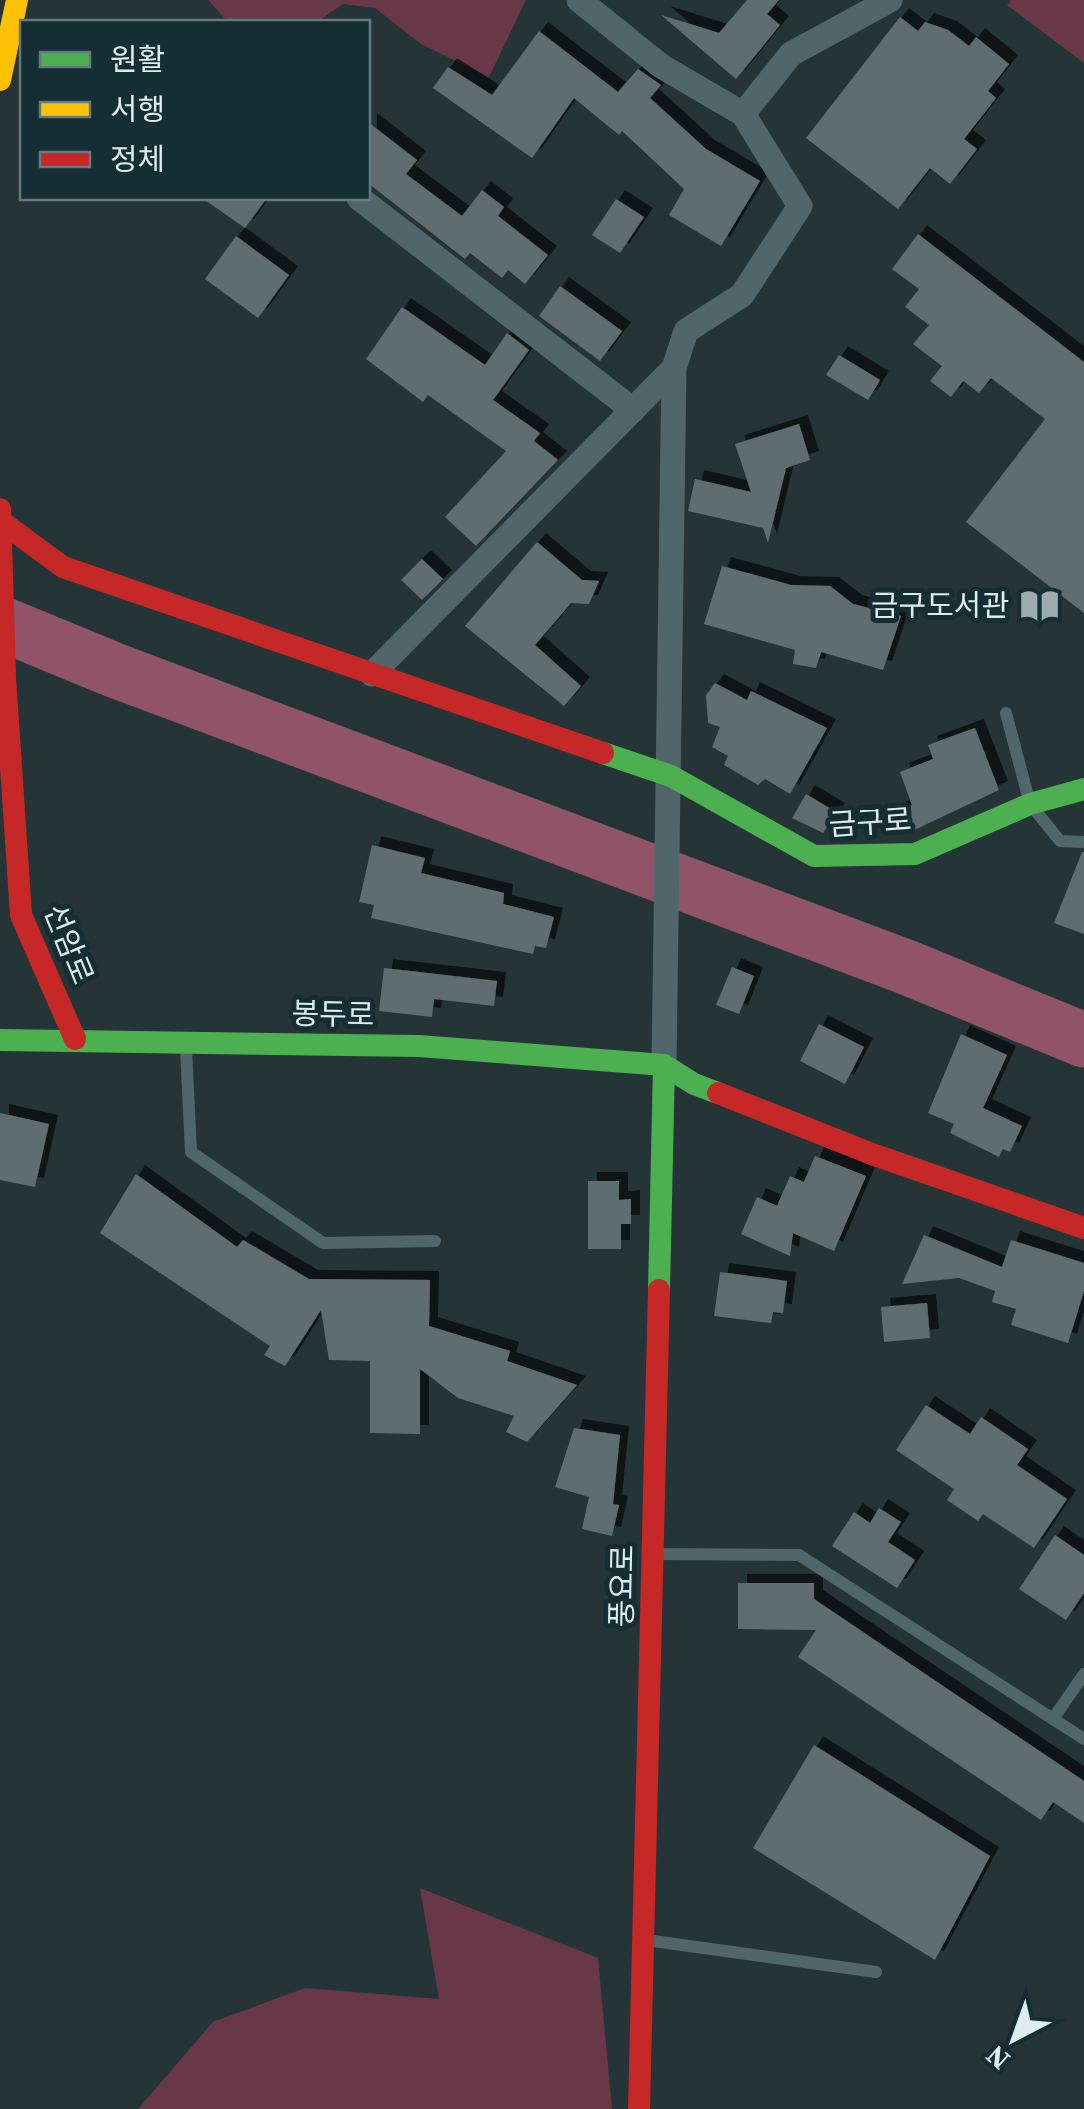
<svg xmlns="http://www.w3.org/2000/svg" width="1084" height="2109" viewBox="0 0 1084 2109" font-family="'Source Serif 4','Noto Sans KR',serif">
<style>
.green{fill:#683849}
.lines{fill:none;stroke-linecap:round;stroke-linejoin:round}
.river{stroke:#905367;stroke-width:55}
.building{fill:#616d6f;filter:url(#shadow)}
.lane{stroke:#51666a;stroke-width:12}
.street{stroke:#51666a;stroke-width:25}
.fast{stroke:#4caf50;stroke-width:22}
.slow{stroke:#ffc107;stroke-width:22}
.jam{stroke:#c62828;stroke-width:22}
.labels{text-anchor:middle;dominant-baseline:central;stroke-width:10;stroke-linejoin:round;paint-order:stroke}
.poi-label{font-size:30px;fill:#ddecef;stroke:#142e33;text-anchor:end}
.street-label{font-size:30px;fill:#ddecef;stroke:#142e33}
</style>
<defs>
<filter id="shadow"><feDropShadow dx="9" dy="-9" stdDeviation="0" flood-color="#0009"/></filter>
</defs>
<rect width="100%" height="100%" fill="#253436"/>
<g class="green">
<polygon points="208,0 526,0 489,77 421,44 375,8 343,4 317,22 228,22"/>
<polygon points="1011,0 1084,0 1084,63 1007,5"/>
<polygon points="420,1888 598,1958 612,2109 138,2109 213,2022 305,1988 439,1999"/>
</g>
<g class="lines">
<polyline class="river" points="0,623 114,670 906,967 1084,1040"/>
</g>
<g class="building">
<polygon points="747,0 779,0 767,14 780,25 736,79 661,15 719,33"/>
<polygon points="900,17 918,31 925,22 948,30 969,46 976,37 1009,64 988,91 996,98 964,139 977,149 950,184 930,168 898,209 806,138"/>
<polygon points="539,31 618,92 638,69 661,85 650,98 706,149 760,181 721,246 669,215 684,189 622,131 619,135 574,98 532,158 433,88 448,67 492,95"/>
<polygon points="368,122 417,160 406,174 462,216 482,190 504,207 498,216 548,255 525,284 508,270 502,278 470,253 465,259 368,183"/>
<polygon points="202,198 267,198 245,228"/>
<polygon points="616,199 644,217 620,253 592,235"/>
<polygon points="918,234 1084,362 1084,613 966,522 1045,419 991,378 979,393 963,381 951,397 930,381 942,366 913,344 929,325 905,307 919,289 892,269"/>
<polygon points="236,236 289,275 258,318 205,279"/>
<polygon points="560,286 622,331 600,361 539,316"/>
<polygon points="402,307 485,365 507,333 529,350 493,400 540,433 534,441 558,460 476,546 445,517 506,451 428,395 423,402 366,359"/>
<polygon points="839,355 880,380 868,400 826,375"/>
<polygon points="799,424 810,460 786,468 768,543 763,528 688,511 695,479 751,492 735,444"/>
<polygon points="537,542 582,580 599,581 589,604 571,603 535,645 581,686 564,706 465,626"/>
<polygon points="422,559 443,579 422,600 401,580"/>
<polygon points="722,566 791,585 830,586 853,604 901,616 883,670 821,652 816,668 793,664 795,650 704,624"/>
<polygon points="715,683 747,700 751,691 827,728 790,794 765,779 758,785 724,765 728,756 712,747 720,727 708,723 706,695"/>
<polygon points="975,728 999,790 910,832 895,832 888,814 912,805 900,772 933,759 928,745"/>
<polygon points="806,794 836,812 823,833 792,818"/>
<polygon points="372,845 425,858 421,873 504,893 503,904 554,917 546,948 535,946 533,954 371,918 374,905 359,902"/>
<polygon points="1082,852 1084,852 1084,934 1054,923"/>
<polygon points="732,967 754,976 739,1014 716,1005"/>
<polygon points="384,968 497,981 494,1006 434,999 432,1017 379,1011"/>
<polygon points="819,1024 864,1047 845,1084 800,1061"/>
<polygon points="961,1034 1007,1055 983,1108 1022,1126 1010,1152 1003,1149 999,1157 950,1133 954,1124 928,1113"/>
<polygon points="0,1113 49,1124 35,1187 0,1180"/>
<polygon points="815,1156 866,1176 834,1251 793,1233 790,1256 741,1234 757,1197 777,1206 790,1176 804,1182"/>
<polygon points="136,1174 237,1247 243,1240 309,1279 430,1280 429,1326 510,1351 507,1361 577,1385 527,1442 506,1432 514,1416 458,1398 420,1369 420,1434 370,1433 370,1361 329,1360 321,1310 285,1366 264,1355 270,1346 100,1233"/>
<polygon points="588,1181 619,1181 619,1200 631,1199 631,1224 621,1224 621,1249 588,1249"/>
<polygon points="924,1235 1002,1267 1011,1240 1084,1263 1084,1291 1068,1343 1011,1325 1016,1309 992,1302 995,1291 959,1278 902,1284"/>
<polygon points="720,1272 787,1281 783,1313 773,1312 771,1323 714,1316"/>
<polygon points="927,1303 930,1338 884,1342 881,1307"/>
<polygon points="926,1405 970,1434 981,1417 1028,1449 1017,1465 1067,1499 1034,1548 983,1514 978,1521 947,1500 954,1489 896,1450"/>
<polygon points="574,1428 620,1435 613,1504 619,1505 612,1536 582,1529 589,1497 555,1487"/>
<polygon points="879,1508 901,1522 888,1542 915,1560 897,1588 832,1546 854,1512 870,1523"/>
<polygon points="1055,1535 1084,1555 1084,1593 1066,1620 1019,1589"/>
<polygon points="738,1583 814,1583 814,1599 1084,1781 1084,1823 1053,1802 1041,1820 798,1657 816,1630 738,1629"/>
<polygon points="814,1745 990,1856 935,1960 753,1848"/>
</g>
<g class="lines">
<g class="lane">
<polyline points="1006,713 1030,804 1060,841 1084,842"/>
<polyline points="186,1049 191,1152 323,1243 435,1241"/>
<polyline points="655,1554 799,1555 1084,1739"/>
<polyline points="1053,1719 1084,1674"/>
<polyline points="646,1940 876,1972"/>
</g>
<g class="street">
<polyline points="579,0 661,66 743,114"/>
<polyline points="359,198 633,410"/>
<polyline points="372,674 674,368 686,331 742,295 800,206 743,114 791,54 890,0"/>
<polyline points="664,1065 674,368"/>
</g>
<g class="fast">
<polyline points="603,753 671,776 814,856 915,854 1030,804 1084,789"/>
<polyline points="0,1040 419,1046 664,1065 694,1084 718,1093"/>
<polyline points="659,1290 664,1065"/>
</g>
<polyline class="slow" points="0,80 17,0"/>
<g class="jam">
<polyline points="0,509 5,677 21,915 75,1039"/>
<polyline points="2,522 63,567 603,753"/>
<polyline points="718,1093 872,1154 1084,1228"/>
<polyline points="639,2109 659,1290"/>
</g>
</g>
<defs>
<symbol id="library-bare" viewBox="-9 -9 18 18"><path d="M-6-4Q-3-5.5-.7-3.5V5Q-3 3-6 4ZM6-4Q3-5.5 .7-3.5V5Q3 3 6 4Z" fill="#9dacae" stroke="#142e33" stroke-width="2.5" paint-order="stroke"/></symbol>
</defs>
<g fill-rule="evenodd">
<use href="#library-bare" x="1012" y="578" width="55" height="55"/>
</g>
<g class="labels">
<g class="poi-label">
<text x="1009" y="605">금구도서관</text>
</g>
<g class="street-label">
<text transform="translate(870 822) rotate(-4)">금구로</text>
<text transform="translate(69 944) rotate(68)">선암로</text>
<text transform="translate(333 1014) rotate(1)">봉두로</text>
<text transform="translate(622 1586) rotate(-89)">풍요로</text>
</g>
</g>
<rect x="20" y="20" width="350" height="180" fill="#142e33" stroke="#647a7e" stroke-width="2.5"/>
<rect x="40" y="52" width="50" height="15" fill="#4caf50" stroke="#647a7e" stroke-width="2.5"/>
<text x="110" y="70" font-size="30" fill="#ddecef">원활</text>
<rect x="40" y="102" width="50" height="15" fill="#ffc107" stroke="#647a7e" stroke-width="2.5"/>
<text x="110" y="120" font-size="30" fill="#ddecef">서행</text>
<rect x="40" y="152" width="50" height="15" fill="#c62828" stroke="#647a7e" stroke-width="2.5"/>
<text x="110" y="170" font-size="30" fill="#ddecef">정체</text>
<g transform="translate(1014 2039) rotate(221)" stroke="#142e33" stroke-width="8" paint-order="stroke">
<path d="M0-8L18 38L0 25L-18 38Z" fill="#ddecef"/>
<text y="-15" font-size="28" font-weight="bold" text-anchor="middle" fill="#ddecef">N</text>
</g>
</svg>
